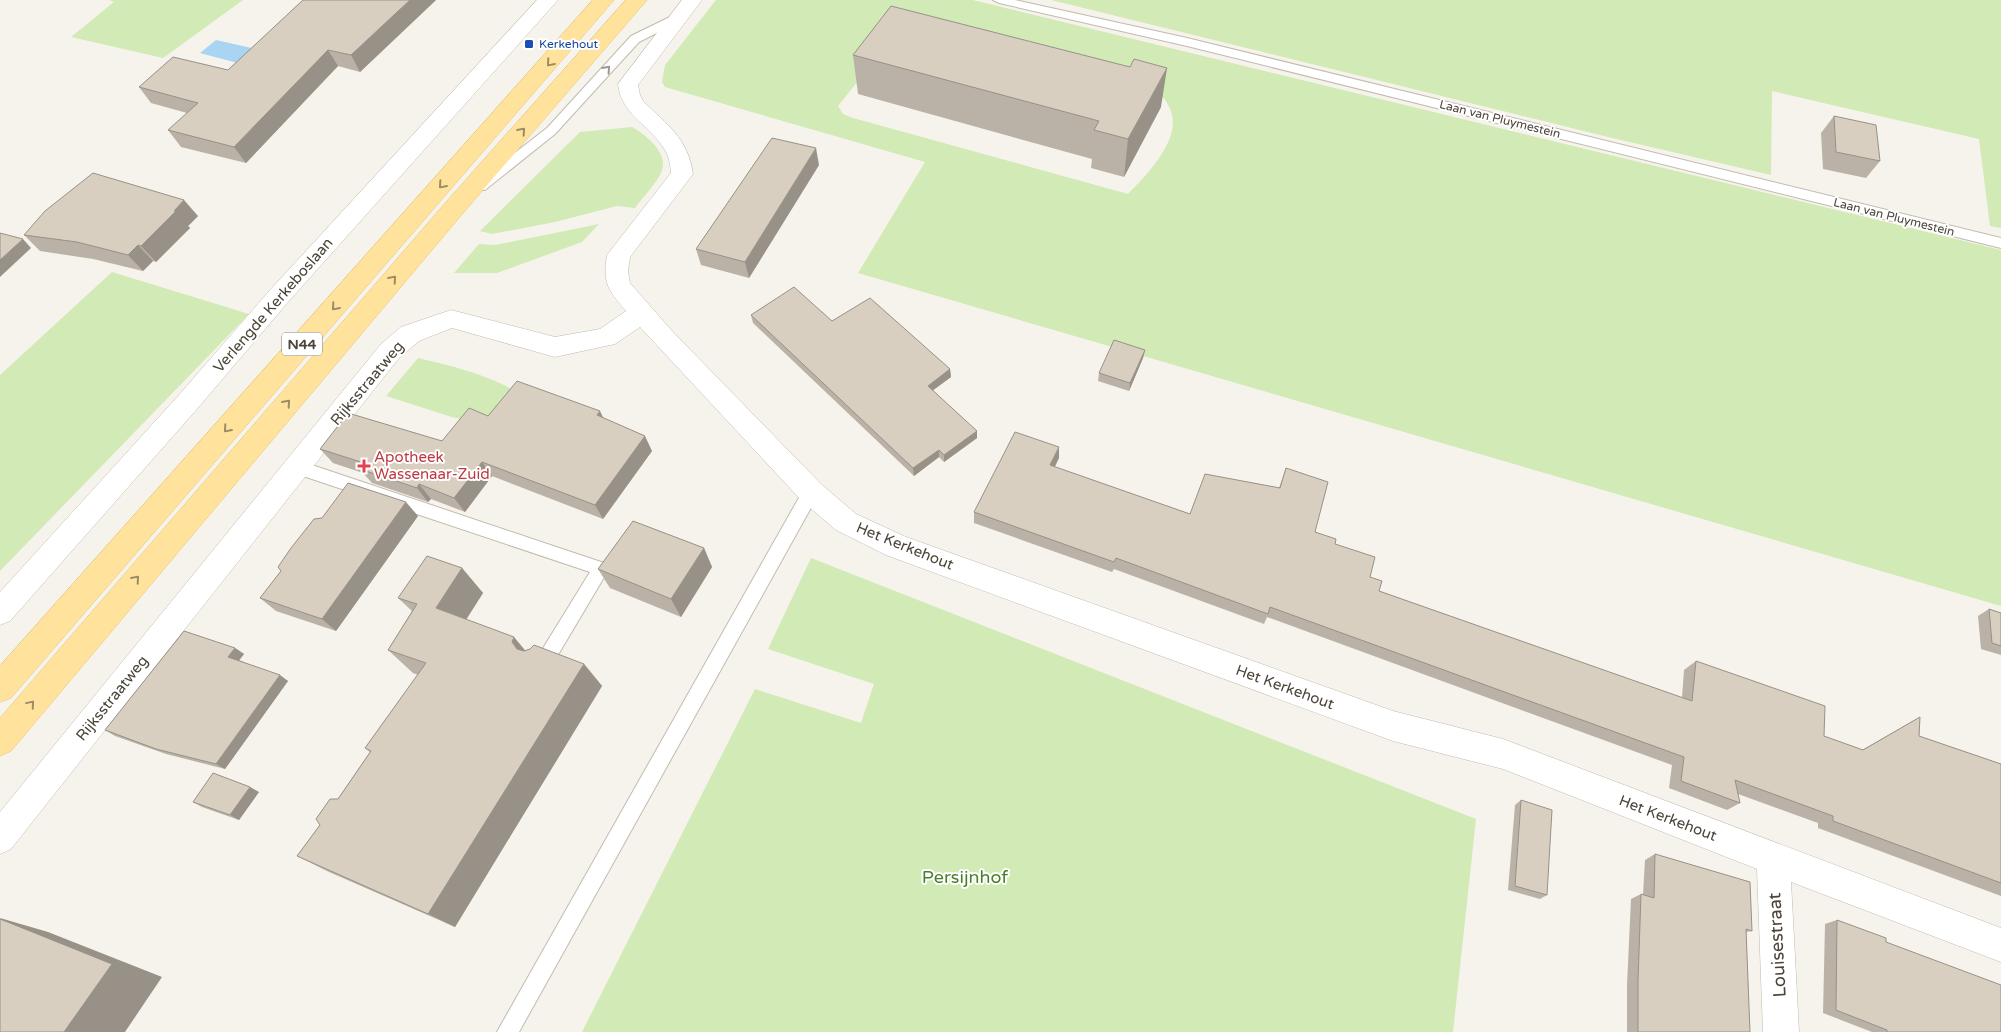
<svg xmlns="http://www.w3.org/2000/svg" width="2001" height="1032" viewBox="0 0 2001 1032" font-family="'Varela Round',sans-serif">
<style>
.green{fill:#d2eab5;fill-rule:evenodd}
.water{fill:#a9d4f2}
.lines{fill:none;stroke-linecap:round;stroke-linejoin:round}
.service-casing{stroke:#c2bbae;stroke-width:2}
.minor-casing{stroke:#c2bbae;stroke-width:1}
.primary-casing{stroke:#e6c16a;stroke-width:1}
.service{fill:#fff;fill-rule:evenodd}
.minor{fill:#fff;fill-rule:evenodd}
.primary{fill:#ffe39c;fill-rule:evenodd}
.wall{fill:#bab2a6}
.shaded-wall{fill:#979187}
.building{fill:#d8cfc1;stroke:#979187}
.oneway{stroke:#9c8c66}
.oneway2{stroke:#9c9892}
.transit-dot{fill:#1a4fb4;stroke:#fff;stroke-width:2}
.health-dot{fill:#e0444e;stroke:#fff;stroke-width:2}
.labels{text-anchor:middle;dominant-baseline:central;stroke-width:4;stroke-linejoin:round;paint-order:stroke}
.far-transit-label{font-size:12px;fill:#164399;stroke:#fff;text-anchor:start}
.far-street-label{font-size:12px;fill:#4b4439;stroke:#fff}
.shield{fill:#fff;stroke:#817c74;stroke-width:1}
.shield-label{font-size:14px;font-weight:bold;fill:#4b4439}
.street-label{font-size:15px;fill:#4b4439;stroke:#fff}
.health-label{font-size:15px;fill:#be3a42;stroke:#fff;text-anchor:start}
.near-park-label{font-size:18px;fill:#4a7f2a;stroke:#fff}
.near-street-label{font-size:18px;fill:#4b4439;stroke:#fff}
</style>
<rect width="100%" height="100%" fill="#f6f3ec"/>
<g class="green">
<polygon points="109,0 243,0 163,58 71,37 114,2"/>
<path d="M716,0h257l1028,250v356l-1143,-333 67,-111 -260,-75 -3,-5 3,-17zM899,30l265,68c3,5 7,11 8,17 7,27 -27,62 -44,79l-275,-76 -10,-4 -5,-8z"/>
<polygon points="1051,0 2001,0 2001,228 1990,226 1979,139 1772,91 1771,175 1608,137"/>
<path d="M632,127c14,8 38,26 29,46 -6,12 -18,24 -26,35l-18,-2 -62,16 -63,12 -12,-3 100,-99z"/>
<polygon points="599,224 582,242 497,273 454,273 479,244 495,245"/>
<polygon points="112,272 249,314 0,571 0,375"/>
<path d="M418,358c31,7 79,19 104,38l-24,31 -46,-10 -66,-21z"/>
<polygon points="811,558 1476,819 1453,1032 582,1032 755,689 861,723 874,684 768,649"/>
</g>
<polygon class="water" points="216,40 261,50 245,65 200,53"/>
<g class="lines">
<defs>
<g id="service">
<polygon points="993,0 1015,0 1187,38 2001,238 2001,248 1187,46 999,3"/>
<polygon points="678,13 684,17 682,20 639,42 555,134 485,190 475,190 473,187 475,184 547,128 631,36"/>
<polygon points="297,460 601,562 607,564 609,569 549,670 543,672 537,670 534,664 537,658 590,572 291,472 289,467 291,462"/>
<polygon points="811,485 817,487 819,492 817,497 519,1032 497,1032 805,487"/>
</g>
<g id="minor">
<polygon points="537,0 558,0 289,301 197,409 10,621 0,625 0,592 179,395 271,289"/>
<path d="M682,0h20l-64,85 2,10 3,6c24,24 45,37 50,73l-63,83 -2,14 2,12 42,48 149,153 35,30 50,23 487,174 110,28 498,189v34l-210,-80 8,150h-36l-6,-163 -254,-100 -110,-28 -507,-186 -50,-25 -35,-30 -161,-173 -25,17 -60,13 -103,-29 -33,13 -20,17 -388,491 -11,5v-42l381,-468 20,-17 50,-17 104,27 45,-8 26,-18c-17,-20 -24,-28 -19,-56l64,-82c-1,-10 -2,-18 -8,-26 -15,-23 -42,-33 -45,-63z"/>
</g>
<g id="primary">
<polygon points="593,0 614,0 11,698 0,702 0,666"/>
<polygon points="626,0 647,0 463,213 11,751 0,756 0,718 447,201"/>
</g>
</defs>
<use href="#service" class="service-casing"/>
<use href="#minor" class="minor-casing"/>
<use href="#primary" class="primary-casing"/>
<use href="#service" class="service"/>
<use href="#minor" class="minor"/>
<use href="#primary" class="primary"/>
</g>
<g class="wall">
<polygon points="303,0 436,0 360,72 338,66 246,163 181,147 168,130 187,113 151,103 139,87 228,70"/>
<polygon points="853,55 1161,107 1124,177 1091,168 1092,159 858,94"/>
<polygon points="1834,116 1880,161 1866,178 1823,169 1821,133"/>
<polygon points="819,165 749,278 701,265 696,249"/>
<polygon points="198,216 188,226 190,228 156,262 153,261 143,271 93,259 40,251 24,235"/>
<polygon points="751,315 832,321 950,369 951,377 933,390 977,438 944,462 939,457 914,476 753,323"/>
<polygon points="1145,350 1143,358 1129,391 1098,381 1099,373"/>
<polygon points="488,416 603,417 652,451 603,519 492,476 465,512 431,499 428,502 372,483 363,473 333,463 320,449 442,441"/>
<polygon points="1059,458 1054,467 1190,514 1279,488 1286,468 1315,532 1335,544 1370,577 1379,591 1682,698 1684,670 1696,661 1824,736 1862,750 1920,717 1919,736 2001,764 2001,896 1818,828 1818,823 1738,794 1740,803 1727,810 1669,788 1672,765 1267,617 1264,624 1114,569 1112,572 974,523 974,512"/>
<polygon points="418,516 336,631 276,611 260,598 281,571"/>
<polygon points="704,548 712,567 681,617 610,588 598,569"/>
<polygon points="462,568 483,593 466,620 525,651 584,664 602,686 455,927 329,872 297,856 320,825 370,752 365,748 418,675 413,673 388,650 412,611 398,598"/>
<polygon points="1989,609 2001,613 2001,655 1981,649 1978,616"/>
<polygon points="235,648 244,654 239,660 288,681 225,769 166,754 115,736 105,730"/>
<polygon points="259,792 239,820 202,807 193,802"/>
<polygon points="1521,800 1547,895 1540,899 1508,890 1515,805"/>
<polygon points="1655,854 1752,931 1746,932 1750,1032 1627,1032 1627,985 1631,899 1641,894 1643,894 1645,860"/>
<polygon points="1837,920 1886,942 2001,1032 1872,1032 1823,1013 1825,924"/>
</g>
<g class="shaded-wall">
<polygon points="410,0 436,0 360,72 351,55"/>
<polygon points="328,50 338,66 246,163 234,147"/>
<polygon points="1167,68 1161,107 1124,177 1128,139"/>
<polygon points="816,148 819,165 749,278 745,262"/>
<polygon points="184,200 198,216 188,226 190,228 156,262 141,246"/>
<polygon points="23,239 31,248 0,277 0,260"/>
<polygon points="138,245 153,261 143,271 128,255"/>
<polygon points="1145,350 1143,358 1129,391 1130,383"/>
<polygon points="950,369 951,377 928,394 928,386"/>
<polygon points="600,411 607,426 597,415"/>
<polygon points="977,431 977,438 944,462 944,455"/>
<polygon points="645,436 652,451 603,519 595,505"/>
<polygon points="1059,447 1059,458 1050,477 1050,465"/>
<polygon points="939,450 939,457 914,476 913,468"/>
<polygon points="482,462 492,476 465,512 454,498"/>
<polygon points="419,484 431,499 428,502 417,488"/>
<polygon points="406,502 418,516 336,631 322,619"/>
<polygon points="704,548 712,567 681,617 671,599"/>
<polygon points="462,568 483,593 458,632 436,608"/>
<polygon points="514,637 534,661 517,649 512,642"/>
<polygon points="235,648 244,654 237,663 228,657"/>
<polygon points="584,664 602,686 455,927 428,914"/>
<polygon points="280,675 288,681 225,769 216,764"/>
<polygon points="250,787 259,792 239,820 230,815"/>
<polygon points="0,918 48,932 162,977 125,1032 64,1032"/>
</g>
<g class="building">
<polygon points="303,0 410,0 351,55 328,50 234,147 168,130 198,103 139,87 173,57 228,70"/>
<polygon points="891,6 1130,67 1134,59 1167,68 1128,139 1094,130 1099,121 853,55"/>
<polygon points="1834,116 1876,125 1880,161 1836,152"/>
<polygon points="772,138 816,148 745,262 696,249"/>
<polygon points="93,173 184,200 174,211 176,211 141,246 138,245 128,255 77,242 24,235 45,211"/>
<polygon points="0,233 23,239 0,260"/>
<polygon points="794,287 832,321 870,298 950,369 928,386 977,431 944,455 939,450 913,468 751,315"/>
<polygon points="1114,340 1145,350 1130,383 1099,373"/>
<polygon points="517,381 600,411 597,415 645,436 595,505 482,462 454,498 419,484 417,488 360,469 364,463 320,449 348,413 442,441 469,408 488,416"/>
<polygon points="1015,432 1059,447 1050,465 1190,514 1205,474 1280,488 1286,468 1328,482 1315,532 1336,539 1335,544 1375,557 1370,577 1382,581 1379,591 1692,701 1696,661 1825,706 1824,736 1863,750 1920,717 1919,736 2001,764 2001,883 1833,821 1833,816 1735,780 1740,803 1681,781 1684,757 1270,607 1268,614 1116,558 1114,562 974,512"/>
<polygon points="348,483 406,502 322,619 260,598 281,571 278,567 291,548 314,519 322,518"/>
<polygon points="633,521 704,548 671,599 598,569"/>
<polygon points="427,556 462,568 436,608 514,637 512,642 517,649 524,651 530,649 534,645 584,664 428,914 297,856 320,825 316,819 330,799 338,799 371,751 365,748 426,663 388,650 417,604 398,598"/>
<polygon points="1989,609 2001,613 2001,646 1992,643"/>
<polygon points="184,631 235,648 228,657 280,675 216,764 156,749 105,730"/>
<polygon points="213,773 250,787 230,815 193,802"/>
<polygon points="1521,800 1552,810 1547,895 1515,886"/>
<polygon points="1655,854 1750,882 1752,931 1746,929 1750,1032 1638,1032 1638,981 1641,894 1654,898"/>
<polygon points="0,919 112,964 64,1032 0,1032"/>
<polygon points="1837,920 1886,938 1886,942 2001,985 2001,1032 1887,1032 1887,1030 1836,1010"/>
</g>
<defs><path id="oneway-chevron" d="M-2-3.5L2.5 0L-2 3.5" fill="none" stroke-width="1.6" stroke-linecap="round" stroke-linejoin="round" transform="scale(1.25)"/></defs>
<g class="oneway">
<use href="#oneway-chevron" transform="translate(550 63) rotate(131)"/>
<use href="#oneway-chevron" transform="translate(522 131) rotate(-49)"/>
<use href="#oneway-chevron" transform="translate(442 185) rotate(131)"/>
<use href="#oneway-chevron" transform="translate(393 279) rotate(-49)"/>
<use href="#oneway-chevron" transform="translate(335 307) rotate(131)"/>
<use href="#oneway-chevron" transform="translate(287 403) rotate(-49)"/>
<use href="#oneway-chevron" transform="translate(227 429) rotate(131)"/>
<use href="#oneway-chevron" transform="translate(136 579) rotate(-49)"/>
<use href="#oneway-chevron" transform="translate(31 704) rotate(-50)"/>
</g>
<use class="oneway2" href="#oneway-chevron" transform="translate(607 69) rotate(-48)"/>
<rect class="transit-dot" x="524" y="39" width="10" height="10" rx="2.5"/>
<path class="health-dot" d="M361.5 458.5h5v5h5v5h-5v5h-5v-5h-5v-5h5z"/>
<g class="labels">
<g class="far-transit-label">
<text x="539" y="44">Kerkehout</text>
</g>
<g class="far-street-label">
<text transform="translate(1500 119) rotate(14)">Laan van Pluymestein</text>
<text transform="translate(1894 217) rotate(14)">Laan van Pluymestein</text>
</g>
<rect class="shield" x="282" y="332.5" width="40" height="23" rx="4"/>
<g class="shield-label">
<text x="302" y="344">N44</text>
</g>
<g class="street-label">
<text transform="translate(273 305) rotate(-49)">Verlengde Kerkeboslaan</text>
<text transform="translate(367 383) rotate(-50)">Rijksstraatweg</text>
<text transform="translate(905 546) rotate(22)">Het Kerkehout</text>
<text transform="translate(1285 687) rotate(20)">Het Kerkehout</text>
<text transform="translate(112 698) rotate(-51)">Rijksstraatweg</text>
<text transform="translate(1668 818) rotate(21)">Het Kerkehout</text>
</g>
<g class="health-label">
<text x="374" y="457">Apotheek<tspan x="374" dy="17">Wassenaar-Zuid</tspan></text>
</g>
<g class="near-park-label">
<text x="965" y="877">Persijnhof</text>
</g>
<g class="near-street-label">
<text transform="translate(1777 945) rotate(-93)">Louisestraat</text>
</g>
</g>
</svg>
